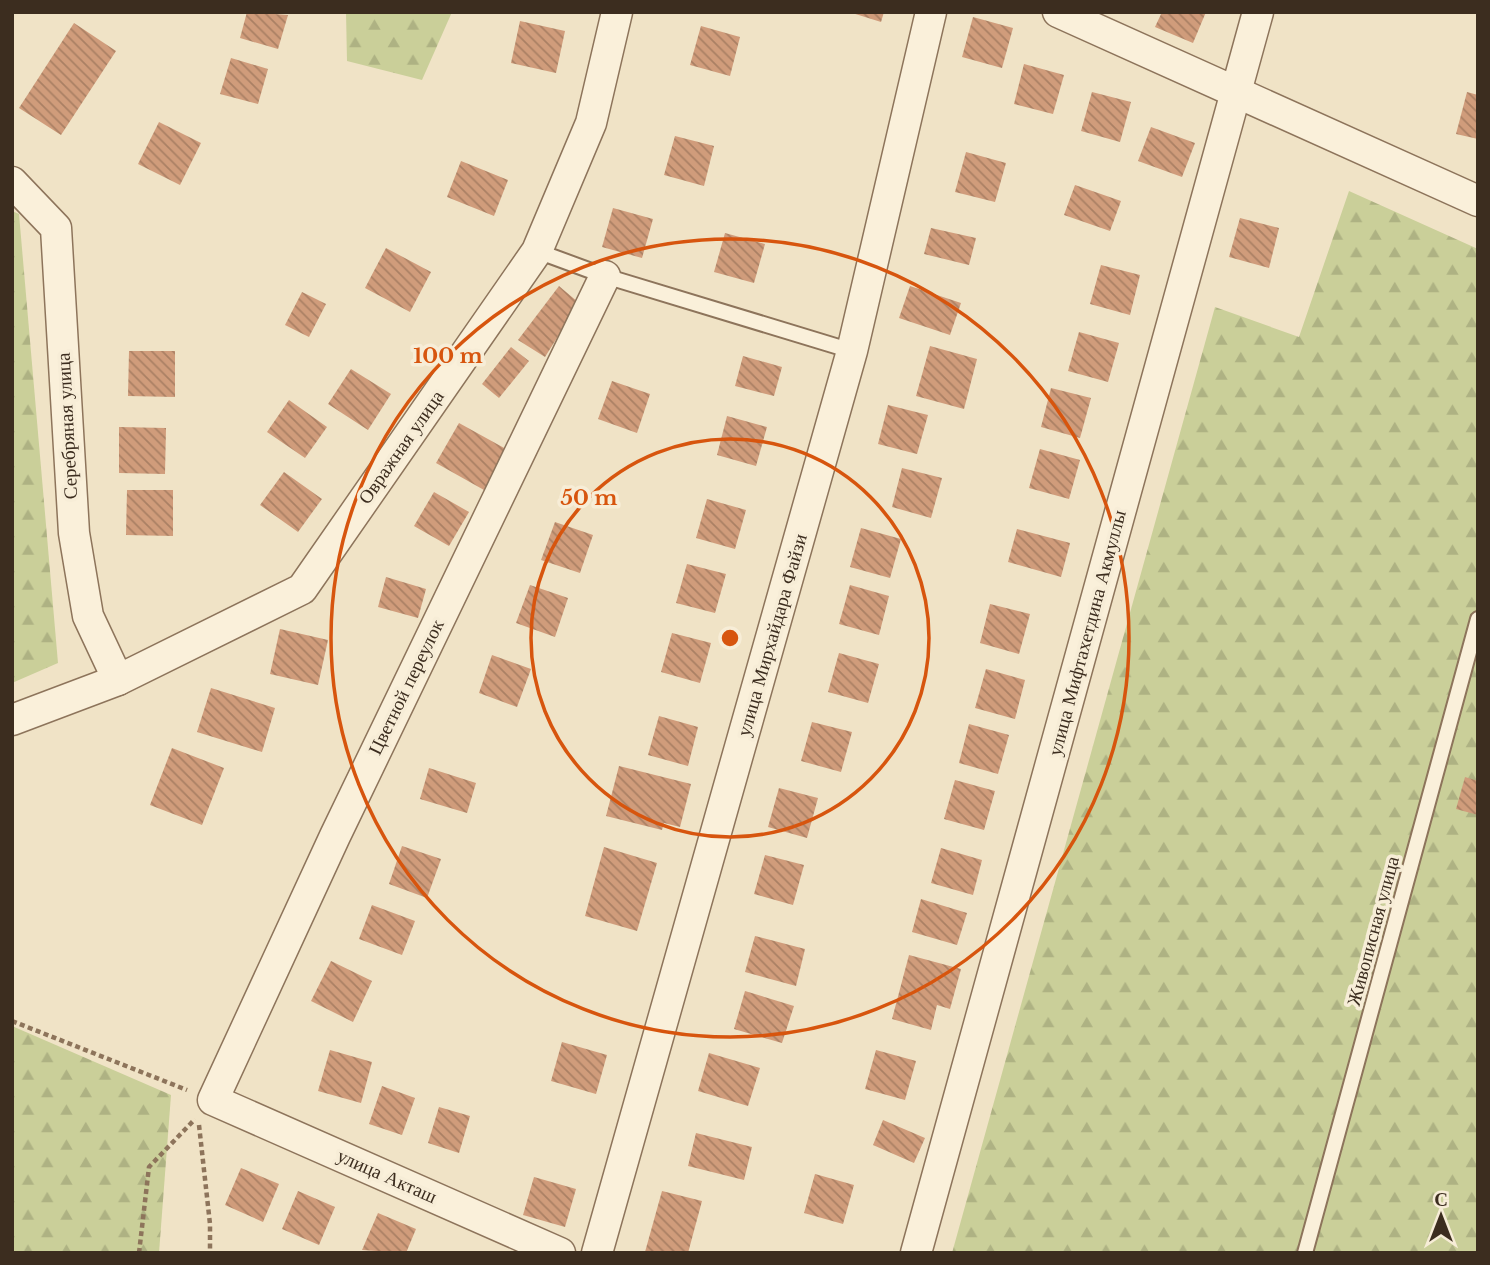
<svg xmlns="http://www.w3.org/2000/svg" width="1490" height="1265" viewBox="0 0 1490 1265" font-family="'Libre Baskerville',serif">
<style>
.forest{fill:url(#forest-firs)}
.building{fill:url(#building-back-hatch)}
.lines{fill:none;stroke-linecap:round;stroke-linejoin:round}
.lane-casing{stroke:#8d745b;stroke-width:18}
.street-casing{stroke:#8d745b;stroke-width:33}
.path{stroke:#8d745b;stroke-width:4.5;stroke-dasharray:5 3.5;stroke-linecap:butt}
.lane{stroke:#faf0da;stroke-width:14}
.street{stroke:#faf0da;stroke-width:30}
.ring{fill:none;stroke:#d7550e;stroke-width:3.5}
.labels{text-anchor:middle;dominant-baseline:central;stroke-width:7;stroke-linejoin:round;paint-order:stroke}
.street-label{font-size:19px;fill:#3c2d1f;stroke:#f7edd7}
.centre{fill:#d7550e;stroke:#f7edd7;stroke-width:3.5}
.ring-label{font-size:21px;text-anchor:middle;font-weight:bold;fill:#d7550e;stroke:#f7edd7;stroke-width:7;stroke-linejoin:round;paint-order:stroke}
</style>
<defs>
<pattern id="forest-firs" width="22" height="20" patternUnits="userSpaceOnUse" patternTransform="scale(1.75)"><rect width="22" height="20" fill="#cacf99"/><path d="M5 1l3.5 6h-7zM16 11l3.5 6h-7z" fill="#aeb283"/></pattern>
<pattern id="building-back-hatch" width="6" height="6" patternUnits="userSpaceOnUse" patternTransform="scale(1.75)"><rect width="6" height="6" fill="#d09c7b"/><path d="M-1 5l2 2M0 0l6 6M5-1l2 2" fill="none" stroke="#aa8064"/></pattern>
</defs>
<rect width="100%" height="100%" fill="#f0e3c6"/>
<g class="forest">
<polygon points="346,12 452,12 422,80 347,61"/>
<polygon points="1349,191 1478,249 1478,1253 952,1253 1215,307 1299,337"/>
<polygon points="12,211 19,214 58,663 12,683"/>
<polygon points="12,1026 171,1095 159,1253 12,1253"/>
</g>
<g class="building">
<polygon points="247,12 288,15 278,49 240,38"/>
<polygon points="849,12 884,12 881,22"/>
<polygon points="1162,12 1206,12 1193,43 1155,27"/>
<polygon points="973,17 1013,28 1002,68 962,57"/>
<polygon points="520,21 565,31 556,73 511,63"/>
<polygon points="74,23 116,51 61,135 19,108"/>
<polygon points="701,26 740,37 730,76 690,65"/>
<polygon points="231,58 268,69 258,104 220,94"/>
<polygon points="1024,64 1064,75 1053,114 1014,104"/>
<polygon points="1092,92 1131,102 1120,142 1081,131"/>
<polygon points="1467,92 1478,95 1478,139 1456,134"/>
<polygon points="159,122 201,143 180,185 138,164"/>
<polygon points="1151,127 1195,143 1182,177 1138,161"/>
<polygon points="675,136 714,146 704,186 664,175"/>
<polygon points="966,152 1006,163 995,202 955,192"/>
<polygon points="461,161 508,180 494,216 447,197"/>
<polygon points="1075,185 1121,201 1110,231 1064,215"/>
<polygon points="613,208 653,219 642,258 602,247"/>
<polygon points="1240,218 1279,228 1269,268 1229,257"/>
<polygon points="931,228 976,238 969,265 924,254"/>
<polygon points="725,233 765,244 754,283 714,272"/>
<polygon points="386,248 431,272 410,312 365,288"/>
<polygon points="1101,265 1140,275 1130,315 1090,304"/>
<polygon points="559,286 579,303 545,357 518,340"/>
<polygon points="910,286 961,303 950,335 899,318"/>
<polygon points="302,292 326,304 309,337 285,325"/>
<polygon points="1079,332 1119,343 1108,382 1068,371"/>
<polygon points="930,346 977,359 964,409 916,396"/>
<polygon points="511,347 529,361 499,398 482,384"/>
<polygon points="129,351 175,351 175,397 128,396"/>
<polygon points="743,356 782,367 774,396 735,386"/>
<polygon points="351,369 391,394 368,430 328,404"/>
<polygon points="612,381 650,394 637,433 598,419"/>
<polygon points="1051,388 1091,398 1080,438 1041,427"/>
<polygon points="289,400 327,427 305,458 267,432"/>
<polygon points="888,405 928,415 917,454 878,444"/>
<polygon points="727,416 767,427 756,466 717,455"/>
<polygon points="459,423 506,449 484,490 436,463"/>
<polygon points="119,427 166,428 165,474 119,473"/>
<polygon points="1040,449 1080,460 1069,499 1029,488"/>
<polygon points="902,468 942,478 931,518 892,507"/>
<polygon points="284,472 322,499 298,532 260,505"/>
<polygon points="127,490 173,490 173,536 126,535"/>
<polygon points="434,492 469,512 449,546 414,526"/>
<polygon points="707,499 746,510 735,549 696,538"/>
<polygon points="555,522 593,535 580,573 541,560"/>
<polygon points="861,528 901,539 890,578 850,567"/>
<polygon points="1017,529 1070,543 1061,577 1008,562"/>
<polygon points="687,564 726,574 715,613 676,603"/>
<polygon points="386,577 426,589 418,618 378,607"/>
<polygon points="530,585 568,598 555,637 516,623"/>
<polygon points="850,585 889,596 879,635 839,624"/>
<polygon points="990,604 1030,614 1019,654 980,643"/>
<polygon points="280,629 328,640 318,685 270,674"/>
<polygon points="672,633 711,643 700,683 661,672"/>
<polygon points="839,653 879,664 868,703 828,692"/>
<polygon points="492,655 531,669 517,707 479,693"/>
<polygon points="986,669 1025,680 1015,719 975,708"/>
<polygon points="211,688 275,708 262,752 197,732"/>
<polygon points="659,716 698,727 688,766 648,755"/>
<polygon points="812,722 852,732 841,772 801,761"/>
<polygon points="969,724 1009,735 998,774 959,763"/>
<polygon points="172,748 224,768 202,825 150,805"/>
<polygon points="619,766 691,784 680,827 664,823 662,830 606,816"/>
<polygon points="429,768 476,783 467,813 420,799"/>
<polygon points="1465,777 1478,781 1478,815 1456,809"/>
<polygon points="955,780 995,791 984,830 944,819"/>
<polygon points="779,788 818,798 807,838 768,827"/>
<polygon points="402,846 441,859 427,898 389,884"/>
<polygon points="604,847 657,863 637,931 585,916"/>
<polygon points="941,848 982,860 973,895 931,883"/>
<polygon points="765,855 804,865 793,905 754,894"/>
<polygon points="921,899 967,913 957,945 912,932"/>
<polygon points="372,905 415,921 402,955 359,939"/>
<polygon points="755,936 805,949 796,986 745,972"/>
<polygon points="909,955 961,969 950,1009 937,1005 931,1030 892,1019"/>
<polygon points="331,961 372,981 353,1022 311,1001"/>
<polygon points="745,991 794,1006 782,1043 734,1029"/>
<polygon points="562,1042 607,1055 596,1094 551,1081"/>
<polygon points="330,1050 372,1062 361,1103 318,1091"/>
<polygon points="876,1050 916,1061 905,1100 865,1089"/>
<polygon points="709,1053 760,1068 748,1106 698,1091"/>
<polygon points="382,1086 415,1098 402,1135 369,1124"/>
<polygon points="439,1107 470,1116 459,1153 428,1143"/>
<polygon points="883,1120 925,1138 914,1163 873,1145"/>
<polygon points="696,1133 752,1147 744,1180 688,1166"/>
<polygon points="241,1168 279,1184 263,1222 225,1205"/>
<polygon points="815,1174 854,1185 843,1224 804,1213"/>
<polygon points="534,1177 576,1189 565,1227 523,1215"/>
<polygon points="298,1191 335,1207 319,1245 282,1229"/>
<polygon points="662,1191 702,1201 688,1253 645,1252"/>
<polygon points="378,1213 416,1229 406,1253 362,1250"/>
</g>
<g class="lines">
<defs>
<g id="lane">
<polyline points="537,251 605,276 852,351"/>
<polyline points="1305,1253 1478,619"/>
</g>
<g id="street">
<polyline points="1058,12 1478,201"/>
<polyline points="12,182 56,228 74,533 88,616 118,680"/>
<polyline points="12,720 118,680 302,589 537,251 591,123 617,12"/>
<polyline points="560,1253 213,1100 335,836 605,276"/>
<polyline points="597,1253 852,351 931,12"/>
<polyline points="916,1253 1258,12"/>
</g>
</defs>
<use href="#lane" class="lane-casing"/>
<use href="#street" class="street-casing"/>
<g class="path">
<polyline points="12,1021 187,1090"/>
<polyline points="199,1125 210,1224 210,1253"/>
<polyline points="139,1253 149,1167 195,1119"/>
</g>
<use href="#lane" class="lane"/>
<use href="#street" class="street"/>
</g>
<g class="ring">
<circle cx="730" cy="638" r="199"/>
<circle cx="730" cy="638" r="399"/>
</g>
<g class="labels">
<g class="street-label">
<text transform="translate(67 426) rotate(-93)">Серебряная улица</text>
<text transform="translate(401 447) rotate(-55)">Овражная улица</text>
<text transform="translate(1087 633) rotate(-75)">улица Мифтахетдина Акмуллы</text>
<text transform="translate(772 635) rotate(-74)">улица Мирхайдара Файзи</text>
<text transform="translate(406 687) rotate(-64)">Цветной переулок</text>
<text transform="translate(1373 931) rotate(-75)">Живописная улица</text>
<text transform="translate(387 1176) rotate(24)">улица Акташ</text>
</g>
</g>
<circle cx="730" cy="638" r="10" class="centre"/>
<g class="ring-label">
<text x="448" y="363">100 m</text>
<text x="589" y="505">50 m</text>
</g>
<rect width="1490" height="1265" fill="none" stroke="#3c2d1f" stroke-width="28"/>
<g transform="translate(1441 1216)" stroke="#f7edd7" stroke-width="5" paint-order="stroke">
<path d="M0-5L12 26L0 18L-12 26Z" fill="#3c2d1f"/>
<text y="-10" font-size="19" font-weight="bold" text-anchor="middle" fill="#3c2d1f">С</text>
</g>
</svg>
